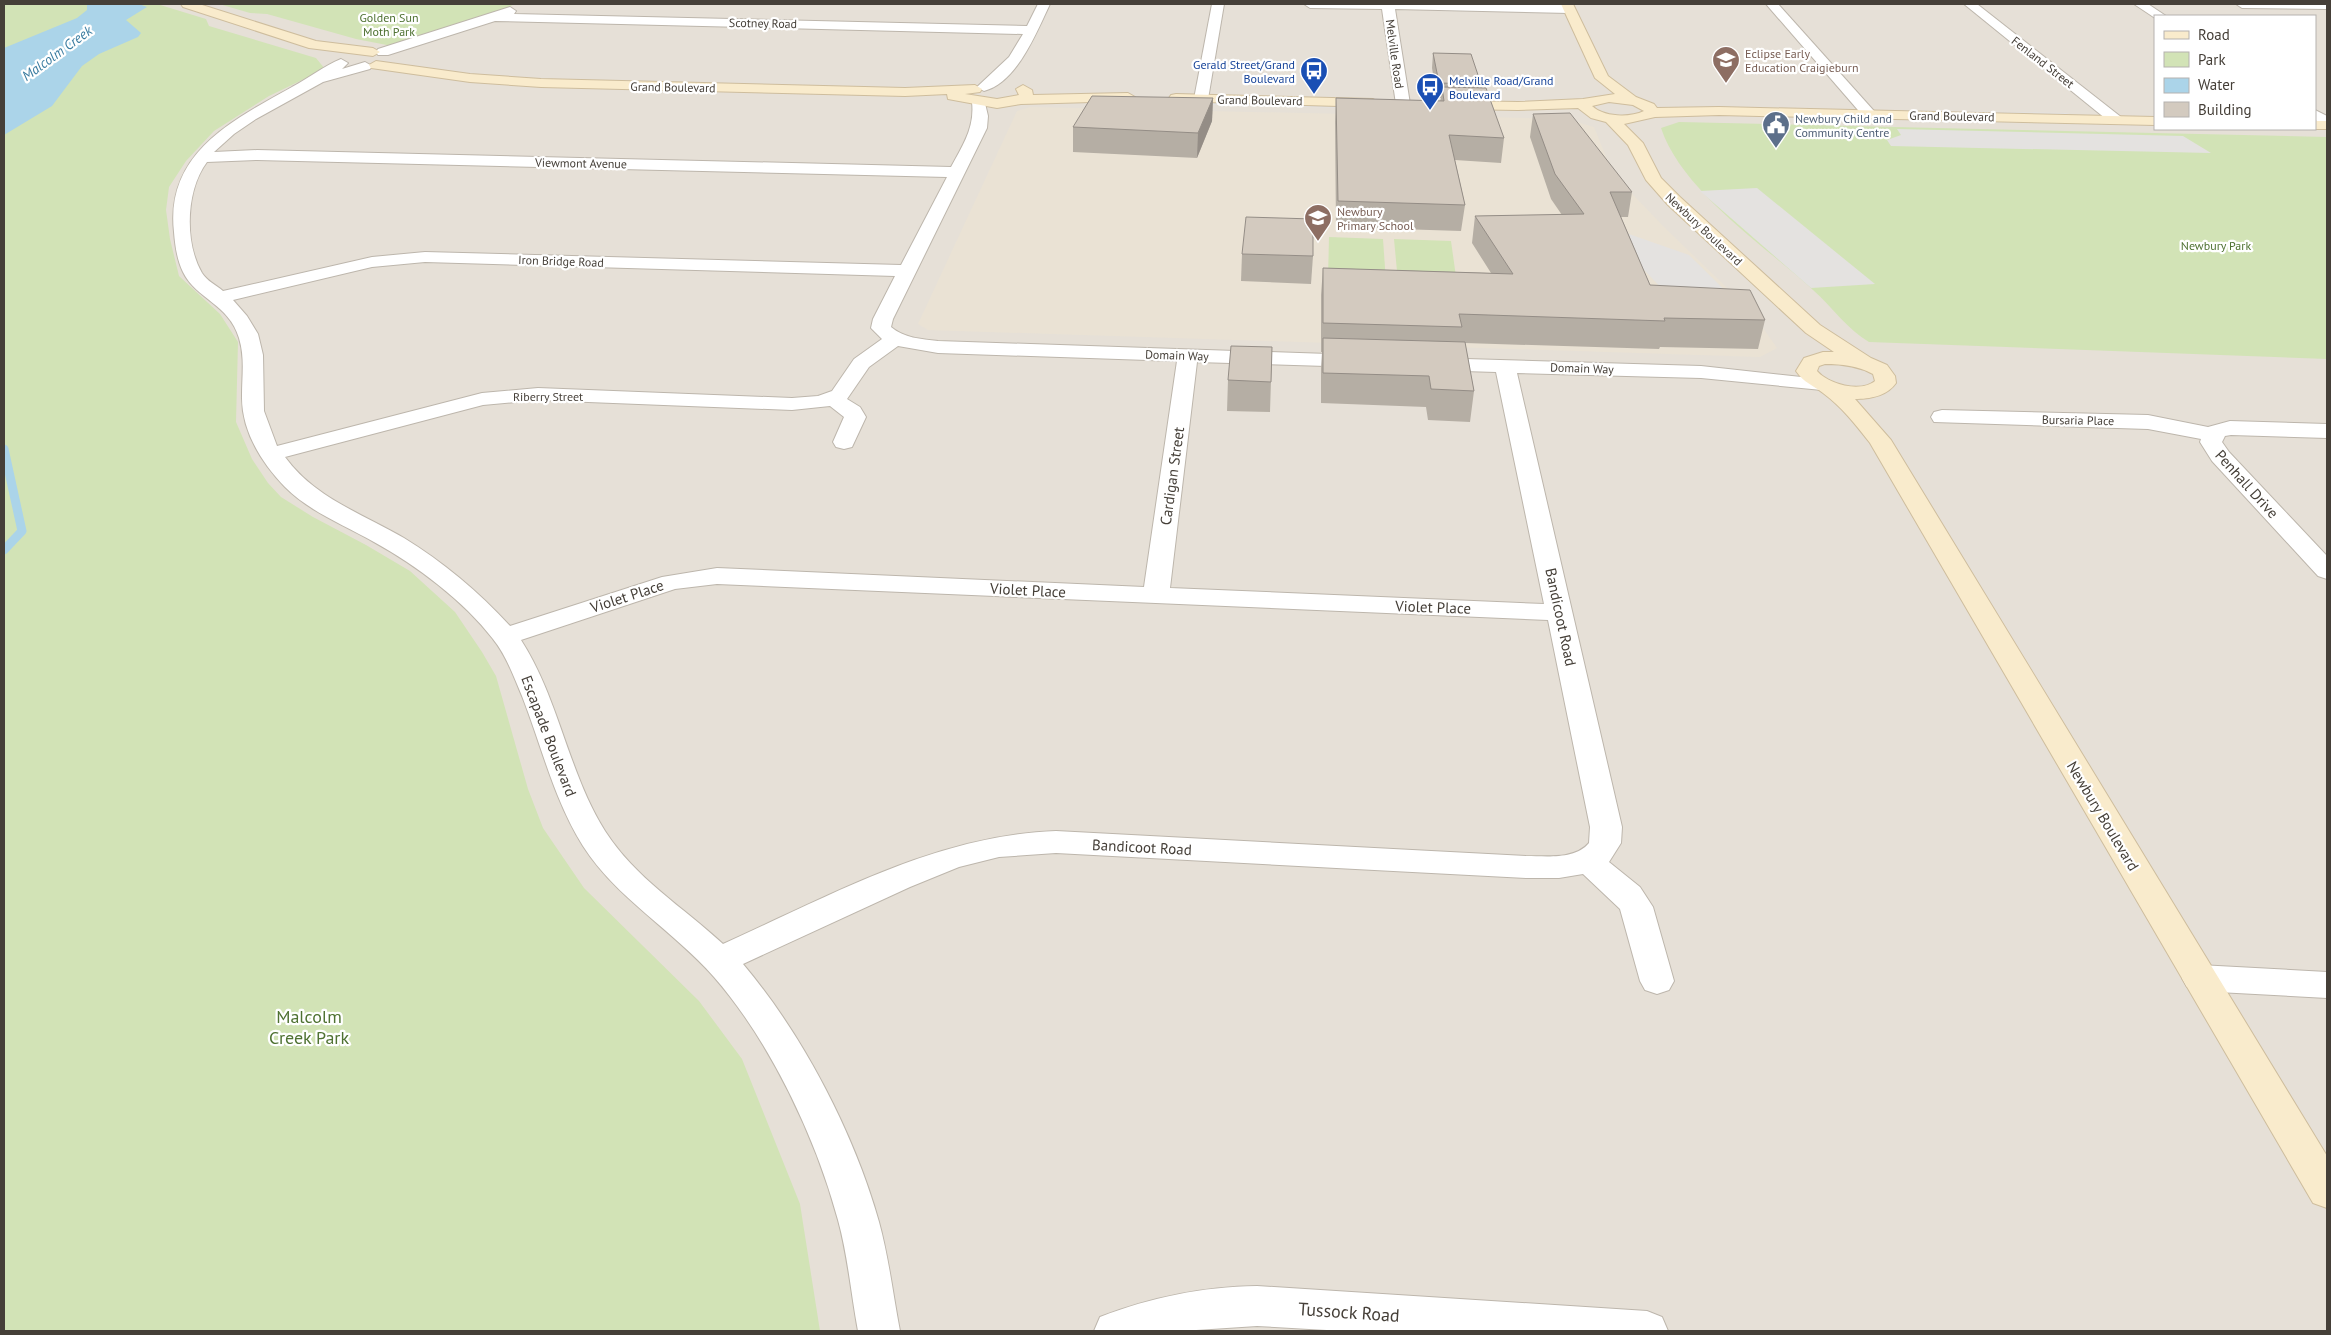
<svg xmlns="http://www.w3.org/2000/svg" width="2331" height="1335" viewBox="0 0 2331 1335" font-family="'PT Sans',sans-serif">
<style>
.residential{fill:#e6e0d7;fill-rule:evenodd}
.education{fill:#eae2d4}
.green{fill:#d2e3b6}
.parking{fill:#e4e2e0}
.water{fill:#abd4e9}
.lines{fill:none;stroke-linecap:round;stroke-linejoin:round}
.stream{stroke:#abd4e9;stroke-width:9}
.street-casing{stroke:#bdb6ac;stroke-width:2}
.secondary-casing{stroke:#cebd9d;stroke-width:2}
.street{fill:#fff;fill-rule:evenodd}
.secondary{fill:#f9ebcc;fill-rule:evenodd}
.wall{fill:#b5aea4}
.shaded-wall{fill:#948d86}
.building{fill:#d3cabf;stroke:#948d86}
.labels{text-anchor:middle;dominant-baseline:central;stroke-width:4.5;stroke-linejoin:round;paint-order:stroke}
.far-park-label{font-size:12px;fill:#4e7131;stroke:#fff}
.far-street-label{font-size:12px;fill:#453f38;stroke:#fff}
.far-education-label{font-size:12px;fill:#785e54;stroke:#fff;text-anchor:start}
.far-transit-label{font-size:12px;fill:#164399;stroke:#fff;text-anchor:end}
.far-service-label{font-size:12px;fill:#4e5e75;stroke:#fff;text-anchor:start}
.far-water-label{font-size:14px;font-style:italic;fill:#3a7ca0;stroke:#fff}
.street-label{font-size:15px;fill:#453f38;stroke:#fff}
.near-park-label{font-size:18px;fill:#4e7131;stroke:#fff}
.near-street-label{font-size:18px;fill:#453f38;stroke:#fff}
</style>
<rect width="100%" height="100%" fill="#f3efe9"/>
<path class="residential" d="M4,4h2323v1327h-2323zM2155,16h160v113h-160z"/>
<polygon class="education" points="1030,107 1566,119 1594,127 1613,174 1664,227 1751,311 1777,348 1760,357 928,330 918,324 1017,111"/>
<g class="green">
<polygon points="4,4 157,4 206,19 209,26 316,58 325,69 269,96 214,131 186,161 169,187 166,210 170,239 179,276 220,314 238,342 236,422 252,459 268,483 281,497 313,517 366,545 410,571 455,612 482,652 496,676 528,789 543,828 584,888 699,1001 742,1059 800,1204 820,1331 4,1331"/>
<polygon points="219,4 515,4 488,16 392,46 356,39 267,14 250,13"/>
<path d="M1679,122l648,15v222l-458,-17c-21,-12 -37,-35 -56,-52 -48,-44 -131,-99 -152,-162z"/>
<polygon points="1329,237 1383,239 1386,282 1328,279"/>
<polygon points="1394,239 1451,241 1457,284 1398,282"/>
</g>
<g class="parking">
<polygon points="1077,99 1355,106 1348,108 1087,102"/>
<polygon points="1909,110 2066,113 2075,116 1901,112"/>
<polygon points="1884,118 2153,124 2148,126 1896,120"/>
<polygon points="1897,129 2183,136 2211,153 1891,146 1887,140 1901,135"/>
<polygon points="1757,188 1875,284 1811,288 1700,191"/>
<polygon points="1626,233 1689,255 1746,311 1686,314 1610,234"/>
</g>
<polygon class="water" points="87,4 139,4 147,7 126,20 141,33 138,37 99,54 82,66 52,106 4,135 4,48 77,18 87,10"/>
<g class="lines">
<polyline class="stream" points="4,449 22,531 4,550"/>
<defs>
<g id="street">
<path d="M1038,4h12c-13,27 -33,79 -66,87l-7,-4 32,-30 14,-23 -528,-13 -107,34h-10l-2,-3 2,-3 132,-42 6,4 -2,3 513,12z"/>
<polygon points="1212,4 1224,4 1208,99 1201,103 1194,99"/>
<polygon points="1304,4 1569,5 1575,9 1569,13 1395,9 1410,104 1403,108 1396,104 1382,9 1310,8"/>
<polygon points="1766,4 1778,4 1874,111 1876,114 1874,117 1864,117"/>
<polygon points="1964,4 1977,4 2121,117 2123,120 2121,123 2111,123"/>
<polygon points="2134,4 2148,4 2166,16 2155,16 2155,18"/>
<polygon points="2236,4 2327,4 2327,9 2242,8"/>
<path d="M341,59l7,4 -6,6 23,-7 7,4 -2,3 -47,13 -67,37 -22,15 -20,18 43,-2 694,17c12,-22 24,-40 21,-65l7,-4 5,1 4,17 -1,12 -94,191 -2,8c13,11 30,12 47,14l420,14 7,2 3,4 -3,4 -7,2 -161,-5 -27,226 374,16 -48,-232 -65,-2 -7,-2 -3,-4 3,-4 7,-2 270,8 128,14 3,4 -3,4 -7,2 -121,-12 -184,-5 105,454 -1,16 -12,19 31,25 13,20 21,74 -5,9 -12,4 -12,-4 -5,-9 -20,-72 -37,-35 -24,4h-33l-470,-25 -57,4 -40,10 -49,20 -167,77c60,71 111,169 136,258 10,36 14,73 21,109h-42c-7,-37 -10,-75 -20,-111 -22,-82 -68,-179 -124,-243 -41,-47 -97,-78 -131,-131 -29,-46 -41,-99 -61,-150 -8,-19 -16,-41 -29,-57 -29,-38 -77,-74 -119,-97 -30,-17 -64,-30 -89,-55 -24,-25 -44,-57 -43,-92 0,-19 3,-38 -3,-57 -10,-34 -43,-39 -56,-66 -6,-12 -8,-27 -9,-40 -9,-79 59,-112 118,-145 17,-9 32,-21 49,-28zM257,160l690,17 -46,88 -476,-13 -53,5 -149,34c-7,-6 -16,-10 -21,-18 -18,-31 -16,-83 5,-111zM425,262l470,14 -22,43 -2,9 11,11 -28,20 -22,32 -14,5 -26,2 -254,-10 -56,5 -205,53 -13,-35 -1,-56 -5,-21 -11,-18 -14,-16 139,-33zM898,346l40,7 239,8 -33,226 -427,-19 -55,9 -152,49c-31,-34 -67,-64 -106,-88 -43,-25 -89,-40 -119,-81l198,-52 55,-5 254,10 38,-4 14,11 -11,25 3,5 8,2 8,-2 14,-30 -6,-10 -13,-8 22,-32zM717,584l831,36 42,207 -1,16c-14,17 -43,13 -63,13l-470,-25c-120,4 -226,65 -333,113 -40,-37 -88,-66 -118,-113 -37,-59 -46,-132 -84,-191l154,-51z"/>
<polygon points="2315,110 2327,116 2327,126 2315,120"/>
<polygon points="1942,410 2148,415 2208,427 2230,421 2327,424 2327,438 2231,435 2225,436 2222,442 2229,452 2327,556 2327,579 2318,576 2212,461 2200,442 2201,439 2148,429 1934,422 1931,417 1934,412"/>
<polygon points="2199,965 2327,972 2327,998 2199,991 2187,987 2182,978 2187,969"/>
<path d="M1257,1286l390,25 15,6 6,14h-324l-87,-5 -76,5h-87l6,-14c52,-20 101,-30 157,-31z"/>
</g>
<g id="secondary">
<polygon points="181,4 199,4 316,41 373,48 380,52 373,56 309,48 183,7"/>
<path d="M1561,4h12l35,72 28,21 18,7 3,4 62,-1 436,10v8l-436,-10 -64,2 -31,7 19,19 18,35 19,19 140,128 51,33 16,7 8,11 1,7c-9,13 -26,16 -41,16l36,41 436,716v52l-14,-5 -443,-760c-14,-18 -28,-36 -47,-50 -10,-8 -19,-10 -27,-22l8,-13 19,-6h11l-28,-19 -138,-128 -22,-25 -18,-35 -22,-23 -15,-4 -13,-10 -60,2 -62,-1 -7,-4 7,-4 62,1 65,-3 32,-5 -20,-16zM1609,102l24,3 11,6c-15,7 -40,6 -52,-5zM1825,364c17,0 33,2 48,10l2,7c-15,12 -47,3 -58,-10l2,-5z"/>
<polygon points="376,61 470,74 541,79 905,88 975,85 982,89 980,92 965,94 997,99 1019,95 1016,89 1023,85 1032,90 1033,95 1128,93 1135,97 1128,101 1021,104 997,108 948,99 947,94 905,96 541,87 470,82 371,68 369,65"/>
<polygon points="1176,94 1373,99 1380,103 1373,107 1171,101 1169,98 1171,95"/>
<polygon points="2315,121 2327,121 2327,129 2312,129 2315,129"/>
</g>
</defs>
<use href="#street" class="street-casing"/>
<use href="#secondary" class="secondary-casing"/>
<use href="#street" class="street"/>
<use href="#secondary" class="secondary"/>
</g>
<g class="wall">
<polygon points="1433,53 1481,84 1481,88 1504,138 1501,163 1455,160 1465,205 1461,231 1336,227 1335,122 1336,98 1440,101 1441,98 1437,98 1432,68"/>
<polygon points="1213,98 1212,121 1197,158 1073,152 1073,127"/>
<polygon points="1533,114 1632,192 1628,217 1621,217 1650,285 1765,320 1758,349 1660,347 1659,349 1465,343 1474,391 1470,422 1428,420 1426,407 1321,403 1321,368 1322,352 1321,352 1321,295 1323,268 1491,273 1472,243 1475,216 1562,215 1551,199 1530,137"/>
<polygon points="1242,254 1313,256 1311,284 1241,281"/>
<polygon points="1272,347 1270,412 1227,411 1228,380"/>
</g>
<polygon class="shaded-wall" points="1213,98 1212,121 1197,158 1198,133"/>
<g class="building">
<polygon points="1433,53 1471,54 1481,84 1439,83"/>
<polygon points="1442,87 1486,88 1504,138 1449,135 1465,205 1338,201 1336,98 1444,101"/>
<polygon points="1092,96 1213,98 1198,133 1073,127"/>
<polygon points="1570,113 1632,192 1610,192 1650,285 1750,290 1765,320 1664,318 1665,321 1459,314 1462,327 1323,323 1323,268 1513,274 1475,216 1584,214 1555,174 1533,114"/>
<polygon points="1246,217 1313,219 1313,256 1242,254"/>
<polygon points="1323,338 1465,342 1474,391 1431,389 1429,376 1323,373"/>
<polygon points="1231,346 1272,347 1271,382 1228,380"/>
</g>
<defs>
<symbol id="school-pin" viewBox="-11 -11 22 30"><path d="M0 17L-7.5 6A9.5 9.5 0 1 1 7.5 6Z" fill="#8d6e63" stroke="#fff"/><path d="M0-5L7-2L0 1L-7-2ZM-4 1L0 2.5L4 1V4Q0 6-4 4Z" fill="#fff"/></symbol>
<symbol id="bus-pin" viewBox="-11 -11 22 30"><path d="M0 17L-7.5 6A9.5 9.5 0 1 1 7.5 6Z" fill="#1a4fb4" stroke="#fff"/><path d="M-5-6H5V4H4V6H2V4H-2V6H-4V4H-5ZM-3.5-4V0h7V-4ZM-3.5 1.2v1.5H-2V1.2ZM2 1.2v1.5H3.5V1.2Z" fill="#fff"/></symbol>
<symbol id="civic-pin" viewBox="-11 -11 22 30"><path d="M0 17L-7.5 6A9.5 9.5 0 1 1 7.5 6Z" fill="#5c6f8a" stroke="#fff"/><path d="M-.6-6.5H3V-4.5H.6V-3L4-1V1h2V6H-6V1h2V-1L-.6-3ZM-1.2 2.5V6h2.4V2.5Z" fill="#fff"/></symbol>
</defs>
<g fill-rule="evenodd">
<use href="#school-pin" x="1710" y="44" width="32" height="43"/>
<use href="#bus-pin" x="1298" y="55" width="32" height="43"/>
<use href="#bus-pin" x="1414" y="71" width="32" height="43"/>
<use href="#civic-pin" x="1760" y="109" width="32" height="43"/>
<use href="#school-pin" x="1302" y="202" width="32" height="43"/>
</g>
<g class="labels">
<g class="far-park-label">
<text x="389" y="17">Golden Sun<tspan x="389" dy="14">Moth Park</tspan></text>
<text x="2216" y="245">Newbury Park</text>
</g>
<g class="far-street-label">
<text transform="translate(763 23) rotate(1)">Scotney Road</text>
<text transform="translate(1395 54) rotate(82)">Melville Road</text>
<text transform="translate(2043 62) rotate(38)">Fenland Street</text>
<text transform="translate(673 87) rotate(1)">Grand Boulevard</text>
<text transform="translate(1260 100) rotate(1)">Grand Boulevard</text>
<text transform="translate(1952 116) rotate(1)">Grand Boulevard</text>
<text transform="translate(581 163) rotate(1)">Viewmont Avenue</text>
<text transform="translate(1704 229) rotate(43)">Newbury Boulevard</text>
<text transform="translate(561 261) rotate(2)">Iron Bridge Road</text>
<text transform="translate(1177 355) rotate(2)">Domain Way</text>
<text transform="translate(1582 368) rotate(2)">Domain Way</text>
<text x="548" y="396">Riberry Street</text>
<text transform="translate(2078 420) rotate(1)">Bursaria Place</text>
</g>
<g class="far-education-label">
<text x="1745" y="53">Eclipse Early<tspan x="1745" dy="14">Education Craigieburn</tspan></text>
<text x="1337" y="211">Newbury<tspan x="1337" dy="14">Primary School</tspan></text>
</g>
<g class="far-transit-label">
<text x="1295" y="64">Gerald Street/Grand<tspan x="1295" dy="14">Boulevard</tspan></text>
<text x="1449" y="80" text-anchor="start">Melville Road/Grand<tspan x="1449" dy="14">Boulevard</tspan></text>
</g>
<g class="far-service-label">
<text x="1795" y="118">Newbury Child and<tspan x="1795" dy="14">Community Centre</tspan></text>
</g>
<g class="far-water-label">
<text transform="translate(57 53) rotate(-36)">Malcolm Creek</text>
</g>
<g class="street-label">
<text transform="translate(1172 476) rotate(-82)">Cardigan Street</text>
<text transform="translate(2247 484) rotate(48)">Penhall Drive</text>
<text transform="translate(1028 590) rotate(3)">Violet Place</text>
<text transform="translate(627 596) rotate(-18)">Violet Place</text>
<text transform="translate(1433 607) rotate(2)">Violet Place</text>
<text transform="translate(1561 617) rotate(78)">Bandicoot Road</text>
<text transform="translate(549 736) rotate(69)">Escapade Boulevard</text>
<text transform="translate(2103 816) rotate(59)">Newbury Boulevard</text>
<text transform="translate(1142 847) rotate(3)">Bandicoot Road</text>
</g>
<g class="near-park-label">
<text x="309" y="1016">Malcolm<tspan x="309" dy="21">Creek Park</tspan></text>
</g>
<g class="near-street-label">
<text transform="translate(1349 1312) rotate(4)">Tussock Road</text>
</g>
</g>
<rect width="2331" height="1335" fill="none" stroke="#453f38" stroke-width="10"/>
<rect x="2154" y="15" width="162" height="115" fill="#ffffff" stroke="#b5b2af"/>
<rect x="2164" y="31" width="25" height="8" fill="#f9ebcc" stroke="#b5b2af"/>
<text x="2198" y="40" font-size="15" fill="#453f38">Road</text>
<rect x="2164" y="52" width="25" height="15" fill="#d2e3b6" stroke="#b5b2af"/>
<text x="2198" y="65" font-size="15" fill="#453f38">Park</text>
<rect x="2164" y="78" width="25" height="15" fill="#abd4e9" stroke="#b5b2af"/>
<text x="2198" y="90" font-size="15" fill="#453f38">Water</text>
<rect x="2164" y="102" width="25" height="15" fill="#d3cabf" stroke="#b5b2af"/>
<text x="2198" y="115" font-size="15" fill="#453f38">Building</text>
</svg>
